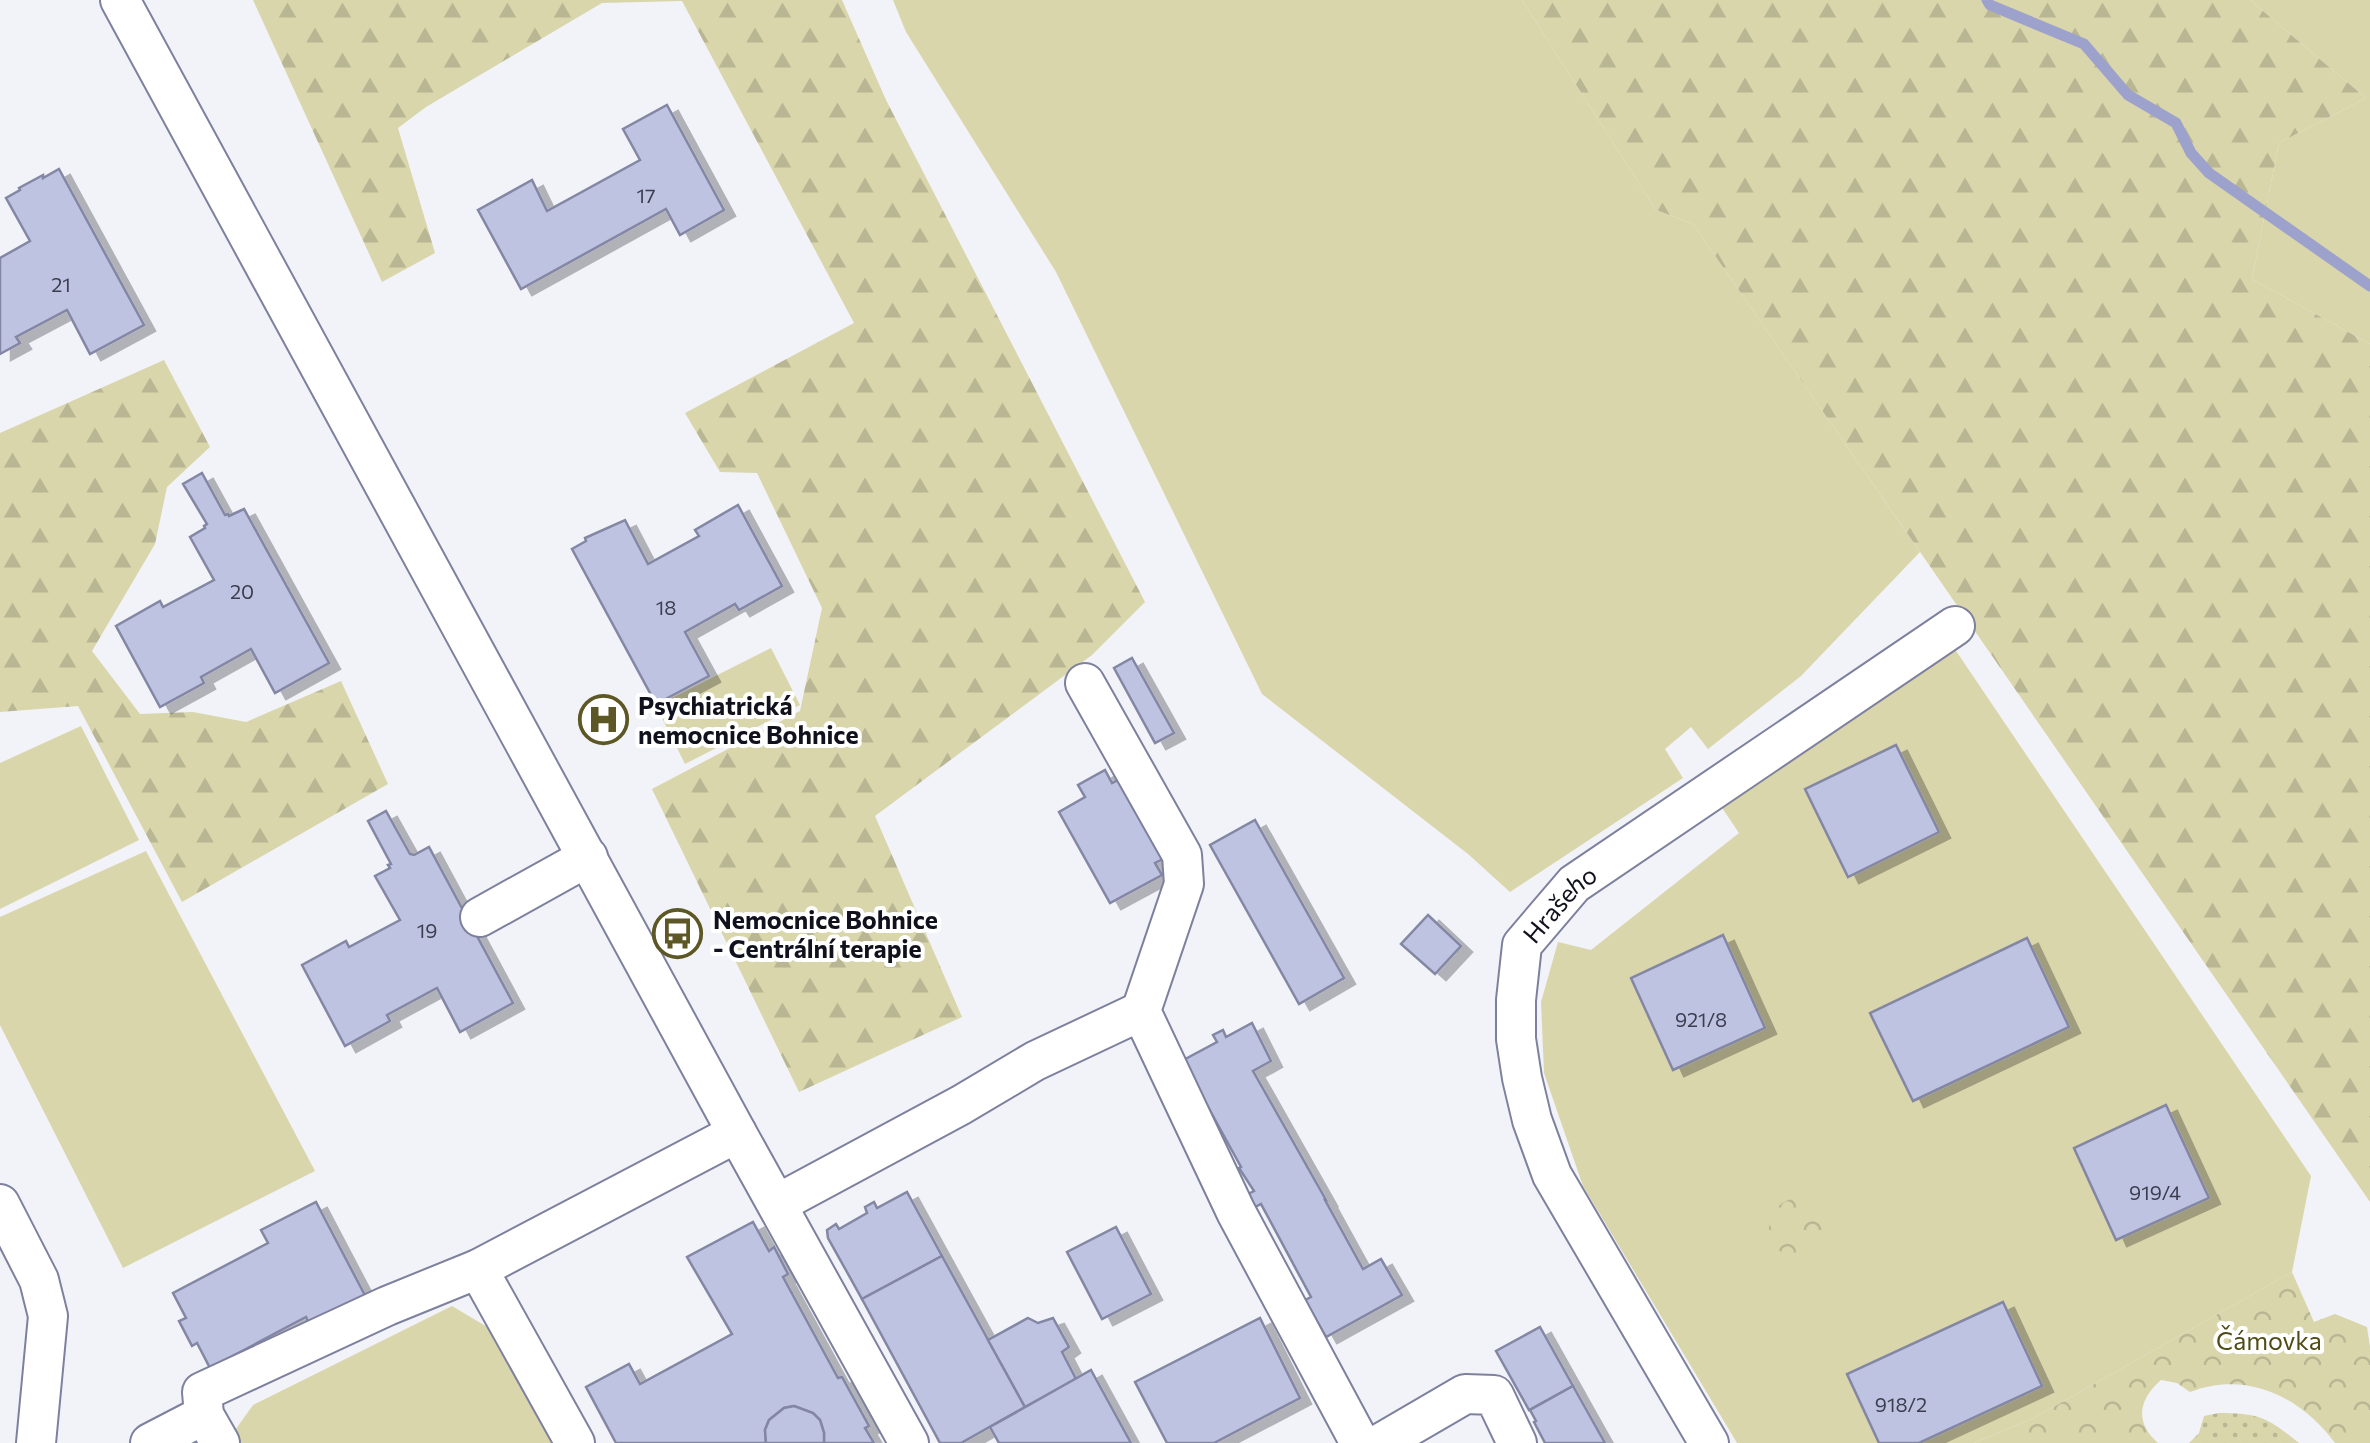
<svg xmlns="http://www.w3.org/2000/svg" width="2370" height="1443" viewBox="0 0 2370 1443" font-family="Commissioner,sans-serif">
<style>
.grass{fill:#d9d6ab;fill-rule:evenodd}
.forest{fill:url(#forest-firs)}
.park{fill:url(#park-crowns)}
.garden{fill:url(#garden-dots)}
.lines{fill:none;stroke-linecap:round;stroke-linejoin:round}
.stream{stroke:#9da2cc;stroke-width:11}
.building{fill:#bfc3e2;stroke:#8387a4;stroke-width:2.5;filter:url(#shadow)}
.minor-casing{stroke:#7d819e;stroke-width:42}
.minor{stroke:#fff;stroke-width:38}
.labels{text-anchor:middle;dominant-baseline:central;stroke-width:8;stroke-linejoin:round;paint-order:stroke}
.number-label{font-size:20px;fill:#3c3e4e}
.poi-label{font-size:25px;font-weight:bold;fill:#10111c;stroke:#fff;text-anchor:start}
.street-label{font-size:25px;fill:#10111c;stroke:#fff}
.park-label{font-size:25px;fill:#504b15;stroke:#fff}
</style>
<defs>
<pattern id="forest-firs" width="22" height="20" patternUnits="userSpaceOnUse" patternTransform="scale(2.5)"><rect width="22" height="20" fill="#d9d6ab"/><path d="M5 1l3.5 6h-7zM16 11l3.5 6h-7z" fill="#b9b793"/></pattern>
<pattern id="park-crowns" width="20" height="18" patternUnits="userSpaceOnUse" patternTransform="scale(2.5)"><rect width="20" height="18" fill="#d9d6ab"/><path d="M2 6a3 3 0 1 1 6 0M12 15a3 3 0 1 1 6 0" fill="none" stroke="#b9b793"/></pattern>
<pattern id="garden-dots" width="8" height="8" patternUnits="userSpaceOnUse" patternTransform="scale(2.5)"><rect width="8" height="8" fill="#d9d6ab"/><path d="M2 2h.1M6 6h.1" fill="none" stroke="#b9b793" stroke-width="1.8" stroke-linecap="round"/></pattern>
<filter id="shadow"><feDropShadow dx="11" dy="6" stdDeviation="0" flood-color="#0004"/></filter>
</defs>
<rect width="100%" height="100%" fill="#f2f3f9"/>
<g class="grass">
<polygon points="893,0 1522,0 1656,210 1693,224 1920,552 1801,676 1708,749 1691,727 1665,749 1683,778 1510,892 1468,854 1262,694 1056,272 906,32"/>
<polygon points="2250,0 2370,0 2370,344 2252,279 2279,143 2366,98"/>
<path d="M1950,642l361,534 -19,96 -258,146 -60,25h-55l123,-57 -40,-84 -154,72 31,69h-142l-154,-257 -39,-113 -3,-71 17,-60 33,8 148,-117 -27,-40zM1895,745l44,87 -91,45 -43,-88zM1723,936l42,92 -92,42 -42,-92zM2026,938l42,89 -155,74 -43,-88zM2167,1106l42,92 -93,42 -42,-92z"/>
<polygon points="771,648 800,705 685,764 656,706"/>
<polygon points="81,726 139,840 0,909 0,763"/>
<polygon points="146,851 315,1171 123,1268 0,1025 0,917"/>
<polygon points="452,1306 499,1334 558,1443 239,1443 233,1433 253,1405"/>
</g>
<g class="forest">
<polygon points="253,0 842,0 886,100 1145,602 1092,655 875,816 962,1017 799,1092 652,789 800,711 822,608 757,473 720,472 685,413 854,323 682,1 602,3 426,107 398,128 435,253 382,282"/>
<polygon points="1522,0 2250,0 2366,98 2279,143 2252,279 2370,344 2370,1202 1693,224 1656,210"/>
<polygon points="164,360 210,447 167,487 155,544 92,651 140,714 193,712 246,722 341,681 388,784 182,902 78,706 0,712 0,433"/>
</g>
<g class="park">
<circle cx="1799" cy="1228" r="30"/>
<path d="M2292,1272l22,50 21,-8 32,13 3,20v96h-35c-34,-46 -88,-73 -145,-51l-13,-9 -16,-3c-22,19 -27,42 -3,63h-184l60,-25z"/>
</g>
<path class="garden" d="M2219,1413c40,0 49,5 80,30h-110l10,-10 5,-17z"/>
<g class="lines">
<polyline class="stream" points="1987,0 1990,5 2084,44 2128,95 2176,123 2191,153 2209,173 2370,286"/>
</g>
<g class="building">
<polygon points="667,105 724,210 680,235 666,209 521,289 478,210 532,180 547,211 640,160 623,129"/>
<polygon points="59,169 144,325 90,354 67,310 16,337 20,343 0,354 0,258 30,241 6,198 20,190 19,188 43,175 43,178"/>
<polygon points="202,473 225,515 228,514 229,516 244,509 329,663 275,693 251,649 201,677 204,683 160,707 116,626 160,601 163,607 214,580 190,537 205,528 204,526 207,524 183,484"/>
<polygon points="738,505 782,586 739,610 735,604 685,632 709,676 656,704 572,549 586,541 585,538 625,520 648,564 699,536 695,530"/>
<polygon points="1132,658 1174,733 1155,743 1114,668"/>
<polygon points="1896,745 1939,832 1848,877 1805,789"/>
<polygon points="1105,770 1112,783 1126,776 1169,856 1155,863 1162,875 1110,903 1059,812 1085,797 1078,785"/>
<polygon points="386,811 410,854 414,855 429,847 513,1003 460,1032 437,988 387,1015 390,1021 345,1046 302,965 346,941 349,947 400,920 375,876 390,868 388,865 391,864 368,821"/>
<polygon points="1255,820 1344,978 1299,1004 1210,845"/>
<polygon points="1428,915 1461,946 1435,974 1401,944"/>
<polygon points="1723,935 1765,1028 1673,1070 1631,978"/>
<polygon points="2027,938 2069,1027 1913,1101 1870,1013"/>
<polygon points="1252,1023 1271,1061 1253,1071 1326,1200 1325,1200 1363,1269 1381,1259 1402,1295 1326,1337 1305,1300 1311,1297 1261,1204 1255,1207 1248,1194 1254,1191 1239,1168 1241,1167 1203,1098 1197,1101 1176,1064 1217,1042 1213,1035 1223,1030 1226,1037"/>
<polygon points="2166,1105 2209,1198 2116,1240 2074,1148"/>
<polygon points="907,1192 942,1256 862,1299 828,1238 827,1230 836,1224 839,1229 867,1213 865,1207 874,1202 877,1208"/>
<polygon points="316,1202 369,1303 313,1332 306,1317 210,1368 197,1343 192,1346 179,1321 186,1318 173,1293 268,1243 261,1230"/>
<polygon points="753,1222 769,1251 774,1247 788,1274 783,1277 838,1378 842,1377 869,1426 865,1428 874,1443 824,1443 824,1433 820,1420 813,1413 794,1406 784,1408 769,1420 765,1430 766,1443 616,1443 586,1387 629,1364 640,1384 732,1334 687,1257"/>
<polygon points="1116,1227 1151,1294 1102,1319 1067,1252"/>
<polygon points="942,1256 1025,1407 961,1443 940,1443 862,1299"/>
<polygon points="2003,1302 2042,1386 1919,1443 1879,1443 1847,1374"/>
<polygon points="1028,1318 1038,1323 1053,1318 1069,1347 1062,1352 1076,1379 1025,1407 988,1340"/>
<polygon points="1260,1318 1300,1398 1214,1443 1167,1443 1135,1382"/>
<polygon points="1540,1327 1573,1386 1529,1410 1496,1351"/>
<polygon points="1091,1370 1131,1443 999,1443 990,1427"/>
<polygon points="1573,1386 1605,1443 1545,1443 1534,1422 1536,1421 1530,1410"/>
<polygon points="794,1406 813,1413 820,1420 824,1433 824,1443 766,1443 765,1430 769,1420 784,1408"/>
</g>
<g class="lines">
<defs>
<g id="minor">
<polyline points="120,0 737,1133 909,1443"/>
<polyline points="1085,683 1182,855 1184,884 1141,1011 1236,1212 1360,1443"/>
<polyline points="480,917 588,857"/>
<polyline points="0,1204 39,1280 48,1316 36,1443"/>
<polyline points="777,1204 961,1105 1035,1061 1141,1011"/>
<polyline points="478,1269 575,1443"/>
<polyline points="150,1443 204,1415"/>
<polyline points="220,1443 204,1415 202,1392 387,1306 478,1269 737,1133"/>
<polyline points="1381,1443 1465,1394 1494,1395 1517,1443"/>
<path id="s1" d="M1709,1443l-157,-268 -20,-55 -10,-42 -6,-39v-39l6,-55 52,-61 381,-258"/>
</g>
</defs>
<use href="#minor" class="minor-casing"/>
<use href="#minor" class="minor"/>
</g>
<defs>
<symbol id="hospital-ring" viewBox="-11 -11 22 22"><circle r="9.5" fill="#fff" stroke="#5c5724" stroke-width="1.5"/><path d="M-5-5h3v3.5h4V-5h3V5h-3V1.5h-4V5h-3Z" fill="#5c5724"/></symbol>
<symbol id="bus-ring" viewBox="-11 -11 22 22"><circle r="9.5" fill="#fff" stroke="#5c5724" stroke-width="1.5"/><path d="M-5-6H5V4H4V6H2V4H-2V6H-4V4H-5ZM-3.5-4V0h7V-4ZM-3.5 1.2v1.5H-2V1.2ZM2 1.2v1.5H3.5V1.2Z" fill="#5c5724"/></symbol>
</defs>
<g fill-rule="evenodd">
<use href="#hospital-ring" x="576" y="692" width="55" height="55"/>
<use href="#bus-ring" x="650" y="906" width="55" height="55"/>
</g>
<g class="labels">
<g class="number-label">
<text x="646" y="195">17</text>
<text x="61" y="284">21</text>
<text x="242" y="591">20</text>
<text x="666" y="607">18</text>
<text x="427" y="930">19</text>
<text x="1701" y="1019">921/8</text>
<text x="2155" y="1192">919/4</text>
<text x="1901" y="1404">918/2</text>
</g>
<g class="poi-label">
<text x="638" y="705">Psychiatrická<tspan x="638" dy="29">nemocnice Bohnice</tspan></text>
<text x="713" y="919">Nemocnice Bohnice<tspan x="713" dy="29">- Centrální terapie</tspan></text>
</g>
<g class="street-label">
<text stroke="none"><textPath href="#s1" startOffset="602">Hrašeho</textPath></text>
</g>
<g class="park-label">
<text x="2269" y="1340">Čámovka</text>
</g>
</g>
</svg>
